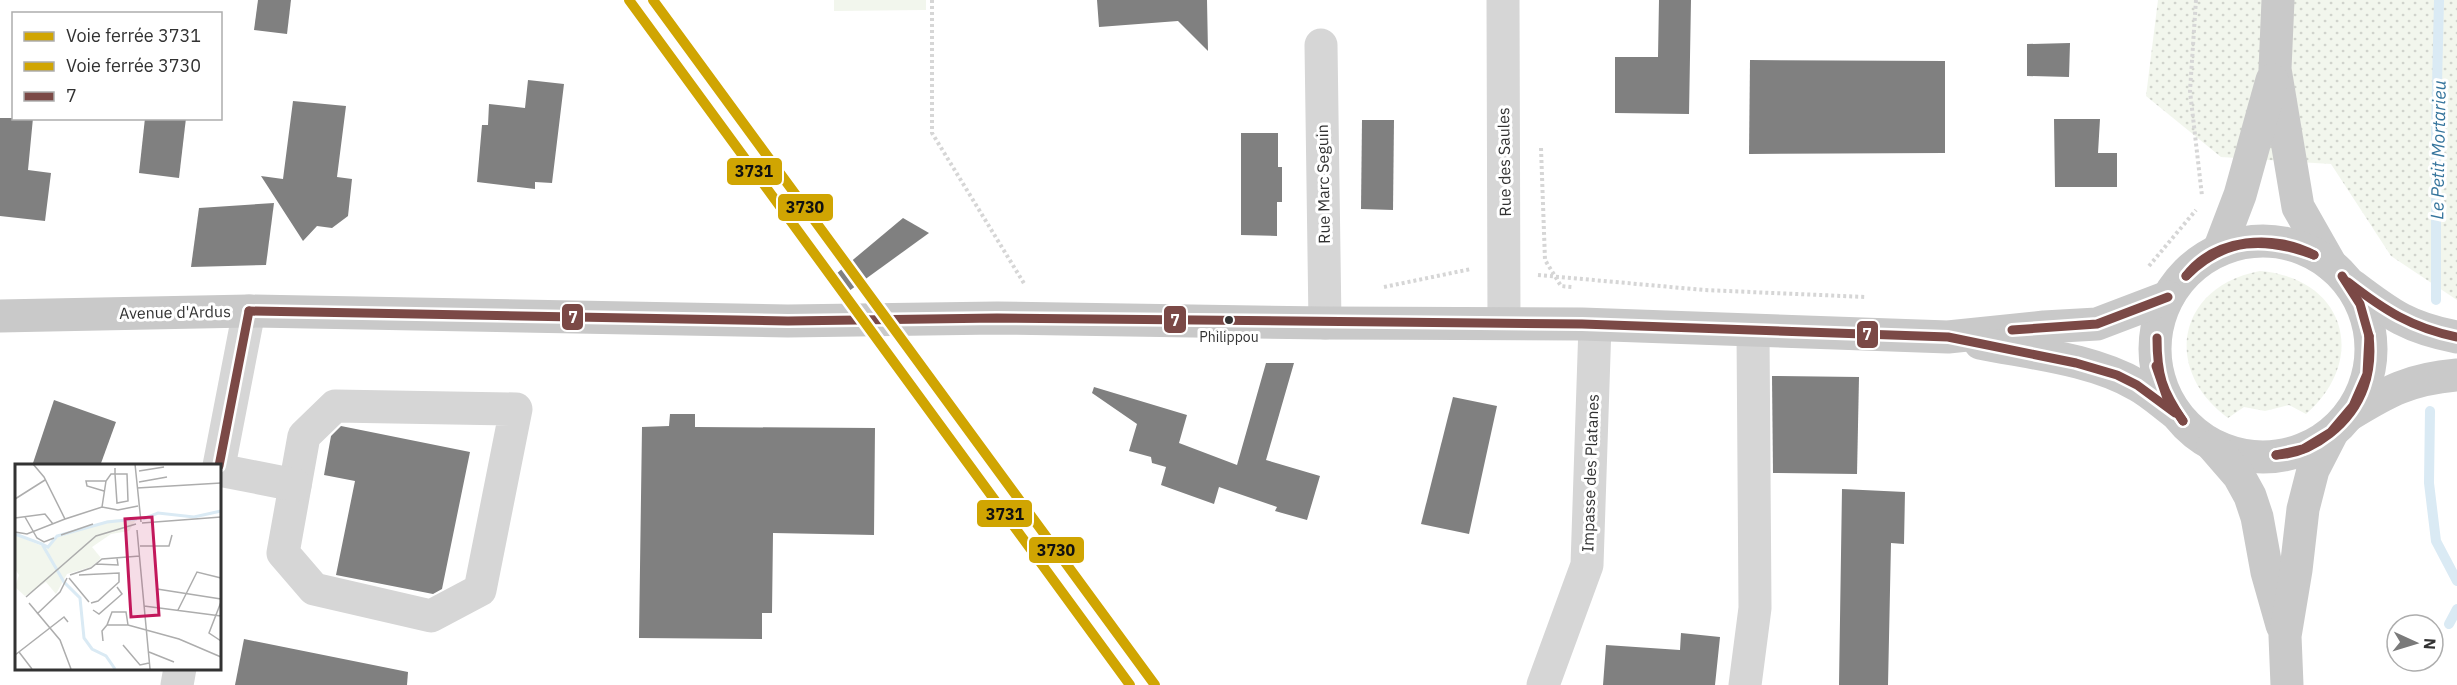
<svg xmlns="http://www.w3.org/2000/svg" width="2457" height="685" viewBox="0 0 2457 685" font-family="'IBM Plex Sans',sans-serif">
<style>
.grass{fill:url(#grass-dots)}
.garden{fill:#f2f6ed}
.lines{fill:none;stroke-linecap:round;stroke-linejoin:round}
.stream{stroke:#daeaf4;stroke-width:10}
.building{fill:#808080}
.path{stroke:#d6d6d6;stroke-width:4;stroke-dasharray:3 3;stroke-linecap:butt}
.minor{stroke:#d6d6d6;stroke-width:33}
.major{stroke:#c9c9c9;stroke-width:33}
.bus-1-casing{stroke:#fff;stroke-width:14}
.bus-1{stroke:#7b4946;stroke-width:9}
.rail-1-casing{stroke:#fff;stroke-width:15}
.rail-2-casing{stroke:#fff;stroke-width:15}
.rail-1{stroke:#d0a502;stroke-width:10}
.rail-2{stroke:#d0a502;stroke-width:10}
.bus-dot{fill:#323232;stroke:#fff;stroke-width:2}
.labels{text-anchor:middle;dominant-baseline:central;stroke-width:6;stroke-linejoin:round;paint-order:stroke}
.bus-label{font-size:14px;fill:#323232;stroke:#fff}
.street-label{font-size:16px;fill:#323232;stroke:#fff}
.water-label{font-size:18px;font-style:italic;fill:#36759d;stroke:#fff}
.inset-river{fill:none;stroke:#daeaf4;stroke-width:3}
.inset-road{fill:none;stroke:#adadad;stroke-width:1.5}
.view{fill:#c2185b;fill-opacity:0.15;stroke:#c2185b;stroke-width:3}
.inset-edge{fill:none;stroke:#323232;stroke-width:3}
.line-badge{stroke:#fff;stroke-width:2}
.badge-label{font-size:16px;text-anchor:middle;font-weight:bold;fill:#fff}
.pale-badge-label{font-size:16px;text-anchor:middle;font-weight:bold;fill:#111}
</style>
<defs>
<pattern id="grass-dots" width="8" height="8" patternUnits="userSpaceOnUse" patternTransform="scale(1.5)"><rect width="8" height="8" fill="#f2f6ed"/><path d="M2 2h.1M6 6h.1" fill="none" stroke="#d0d3cc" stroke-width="1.8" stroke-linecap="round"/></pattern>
</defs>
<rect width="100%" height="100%" fill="#fff"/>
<g class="grass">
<polygon points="2158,0 2457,0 2457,300 2391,256 2331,164 2221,157 2146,96"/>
<path d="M2260,271c85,7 109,88 46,143l-17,-9 -24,6 -21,-4 -16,11c-67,-49 -50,-132 32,-147z"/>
</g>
<polygon class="garden" points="834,0 926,0 926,10 834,11"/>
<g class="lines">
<g class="stream">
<polyline points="2436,300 2436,129 2439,0"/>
<polyline points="2430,411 2429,483 2436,541 2457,581"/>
<polyline points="2449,624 2457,609"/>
</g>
</g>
<g class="building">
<polygon points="258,0 291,0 287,34 254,30"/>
<polygon points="1097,0 1207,0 1208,51 1178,21 1099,27"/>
<polygon points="1659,0 1691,0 1689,114 1615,113 1615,57 1658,57"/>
<polygon points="2070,43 2069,77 2027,76 2027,44"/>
<polygon points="1750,60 1945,61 1945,153 1749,154"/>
<polygon points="528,80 564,84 552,183 535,182 535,189 477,182 482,125 488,125 489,104 525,108"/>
<polygon points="293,101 346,106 337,177 352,179 348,216 332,228 317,226 303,241 261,176 283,179"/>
<polygon points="0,118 33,118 28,170 51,173 45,221 0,216"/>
<polygon points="145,118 186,118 179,178 139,173"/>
<polygon points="2054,119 2100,119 2098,153 2117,153 2117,187 2055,187"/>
<polygon points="1362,120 1394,120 1393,210 1361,209"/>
<polygon points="1241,133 1278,133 1278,167 1282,167 1282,202 1277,202 1277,236 1241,235"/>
<polygon points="274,203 266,265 191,267 199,208"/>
<polygon points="903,218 929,233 849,291 836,274"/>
<polygon points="1266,363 1294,363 1266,460 1320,476 1307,520 1275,511 1277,507 1219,487 1214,504 1161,485 1166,467 1152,463 1151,457 1129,451 1137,424 1092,393 1094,387 1187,415 1179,443 1237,465"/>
<polygon points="1772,376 1859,377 1857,474 1773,473"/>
<polygon points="1453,397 1497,406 1469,534 1421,524"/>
<polygon points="54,400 116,422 100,466 32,466"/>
<polygon points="670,414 695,414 695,427 875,428 874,535 773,533 772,613 762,613 762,639 639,638 642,427 669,426"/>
<polygon points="341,426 470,452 442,589 433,594 336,575 355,481 324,475 331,436"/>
<polygon points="1842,489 1905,492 1904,544 1891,543 1888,685 1839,685"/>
<polygon points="1681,633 1720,637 1715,685 1603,685 1606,645 1680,650"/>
<polygon points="244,639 408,672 407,685 235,685"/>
</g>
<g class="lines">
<g class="path">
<polyline points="932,0 932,133 1025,285"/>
<polyline points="2196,0 2190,91 2202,196"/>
<polyline points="1541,148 1545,260 1561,286 1572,287"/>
<polyline points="2149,266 2196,210"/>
<polyline points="1538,275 1704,290 1866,297"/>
<polyline points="1384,287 1471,269"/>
</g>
<g class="minor">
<polyline points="1503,0 1504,323"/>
<polyline points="1321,45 1325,323"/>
<polygon points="335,406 516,409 480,590 431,616 314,589 283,553 304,436"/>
<polyline points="219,466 249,311"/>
<polyline points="219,470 295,485"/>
<polyline points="177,685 180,668"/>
<polyline points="1543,685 1587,565 1595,325"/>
<polyline points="1745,685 1755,608 1753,332"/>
</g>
<g class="major">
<polyline points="2278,0 2275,69 2298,207 2331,265"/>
<circle cx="2263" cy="349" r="108"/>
<polyline points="2219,250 2240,195 2272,80"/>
<path d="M2353,286c38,29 56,42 104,51"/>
<polyline points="0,316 249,311 788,321 997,318 1325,323 1582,324 1948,337 2044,327 2097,324 2168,297"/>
<path d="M1980,343c49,10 113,16 157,42 13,7 25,18 37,27"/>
<path d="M2349,415c39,-24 61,-36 108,-40"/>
<polyline points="2213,446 2239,476 2250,496 2257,517 2267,572 2282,625"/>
<polyline points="2287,685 2285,636 2296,570 2303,509 2313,470 2332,433"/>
</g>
<defs>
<g id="bus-1">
<path d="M2186,276c29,-38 88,-43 128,-21"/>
<path d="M2186,276c39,-39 79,-39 128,-21"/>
<polyline points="2342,276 2360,304 2369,336"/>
<path d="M2348,282c36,28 64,46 109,55"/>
<polyline points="249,311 788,321 997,318 1582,324 1948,337 2076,363 2117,375 2137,385 2175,413"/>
<polyline points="2012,330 2097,324 2168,297"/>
<path d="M2157,338c0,37 5,52 26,83"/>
<polyline points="2156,366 2167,398 2183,421"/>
<polyline points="2276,455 2303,449 2331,432 2353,406 2367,374 2369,336"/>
<path d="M2276,455c38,-1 76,-33 88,-68 6,-17 7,-34 5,-51"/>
<polyline points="219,466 249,311"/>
</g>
</defs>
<use href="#bus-1" class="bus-1-casing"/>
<use href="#bus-1" class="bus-1"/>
<defs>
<polyline id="rail-1" points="629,0 1130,685"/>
<polyline id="rail-2" points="653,0 1155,685"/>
</defs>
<use href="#rail-1" class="rail-1-casing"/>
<use href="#rail-2" class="rail-2-casing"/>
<use href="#rail-1" class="rail-1"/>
<use href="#rail-2" class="rail-2"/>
</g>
<circle class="bus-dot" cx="1229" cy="320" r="5"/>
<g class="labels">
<g class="bus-label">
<text x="1229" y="337">Philippou</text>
</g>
<g class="street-label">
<text transform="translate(1504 162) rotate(-91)">Rue des Saules</text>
<text transform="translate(1323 184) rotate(-91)">Rue Marc Seguin</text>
<text transform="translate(175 312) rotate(-1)">Avenue d'Ardus</text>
<text transform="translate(1590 473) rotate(-88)">Impasse des Platanes</text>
</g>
<g class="water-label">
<text transform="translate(2438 150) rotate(-89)">Le Petit Mortarieu</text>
</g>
</g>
<g transform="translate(15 464)">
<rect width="206" height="206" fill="#fff"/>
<path d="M122,54l-8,13 -18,3 -19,13 9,11 -10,9 -24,7 -11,20 -10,-12 -21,14 -10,-9 4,-12 -4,-6v-34l32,13 11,-11 51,-17z" fill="#f2f6ed"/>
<path class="inset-river" d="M128,55l15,-6 36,4 27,-6M0,70l27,10 22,38 16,16 4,40 8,11 14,7 9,13M27,80l6,3 9,-11 50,-14 30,-3"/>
<path class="inset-road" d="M18,0l11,13 21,42 37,-12 16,3 20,-4M120,0l6,58M124,7l25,-4M124,18l28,-5M122,24l84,-5M89,27l-17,-5 -1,-5h20M0,35l30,-19M87,43l4,-26 5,-7h16l1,27 -11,2 -2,-29v-6M10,53l12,21 7,4 10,-4M0,54l30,-4 8,10M127,59l79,-6M122,66l13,139M0,68l12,2 38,-15M46,71l32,-11M125,82h29l3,-11M81,100l22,1 -1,-7M55,111l21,-7 11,-9 38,-3M64,111l40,-2v9l-21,19 -7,2M54,114l20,24M142,125l64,10M11,133l70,-61 40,-12M206,138l-12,31 12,8M14,139l31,37 11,29M129,142l77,10M78,146l6,4 23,-20 -5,-7M163,146l19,-38 24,6M22,150l23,-22 7,-14M92,161l5,-13h14l2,13M88,177l-1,-10 5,-6h21l51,14 42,18M108,181l17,20 9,-2M4,188l13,17M134,188l25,10M0,191l49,-38 4,5"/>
<path class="view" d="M137,53l7,98 -28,2 -6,-98z"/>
<rect width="206" height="206" class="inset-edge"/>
</g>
<g class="line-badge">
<rect x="726" y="157" width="57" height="29" rx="6" fill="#d0a502"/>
<rect x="777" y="193" width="57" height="29" rx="6" fill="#d0a502"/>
<rect x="561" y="303" width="23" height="28" rx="6" fill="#7b4946"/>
<rect x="1163" y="305" width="24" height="29" rx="6" fill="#7b4946"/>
<rect x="1856" y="320" width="23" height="29" rx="6" fill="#7b4946"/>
<rect x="976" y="499" width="57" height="29" rx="6" fill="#d0a502"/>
<rect x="1028" y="536" width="57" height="28" rx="6" fill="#d0a502"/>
</g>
<g class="badge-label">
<text x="573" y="323">7</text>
<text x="1175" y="326">7</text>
<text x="1867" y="340">7</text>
</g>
<g class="pale-badge-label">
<text x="754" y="177">3731</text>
<text x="805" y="213">3730</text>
<text x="1005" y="520">3731</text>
<text x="1056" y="556">3730</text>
</g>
<rect x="12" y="12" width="210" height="108" fill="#ffffff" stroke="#adadad" stroke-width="1.5"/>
<rect x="24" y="32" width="30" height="9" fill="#d0a502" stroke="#adadad" stroke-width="1.5"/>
<text x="66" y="42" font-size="18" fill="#323232">Voie ferrée 3731</text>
<rect x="24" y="62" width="30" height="9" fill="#d0a502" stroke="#adadad" stroke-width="1.5"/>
<text x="66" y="72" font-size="18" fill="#323232">Voie ferrée 3730</text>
<rect x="24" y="92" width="30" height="9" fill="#7b4946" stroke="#adadad" stroke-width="1.5"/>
<text x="66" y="102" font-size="18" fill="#323232">7</text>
<g transform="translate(2415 643) rotate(94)"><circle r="28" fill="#ffffff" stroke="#adadad" stroke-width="1.5"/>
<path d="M0-4.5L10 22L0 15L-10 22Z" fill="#7a7a7a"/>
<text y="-9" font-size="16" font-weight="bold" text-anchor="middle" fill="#323232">N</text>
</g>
</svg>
